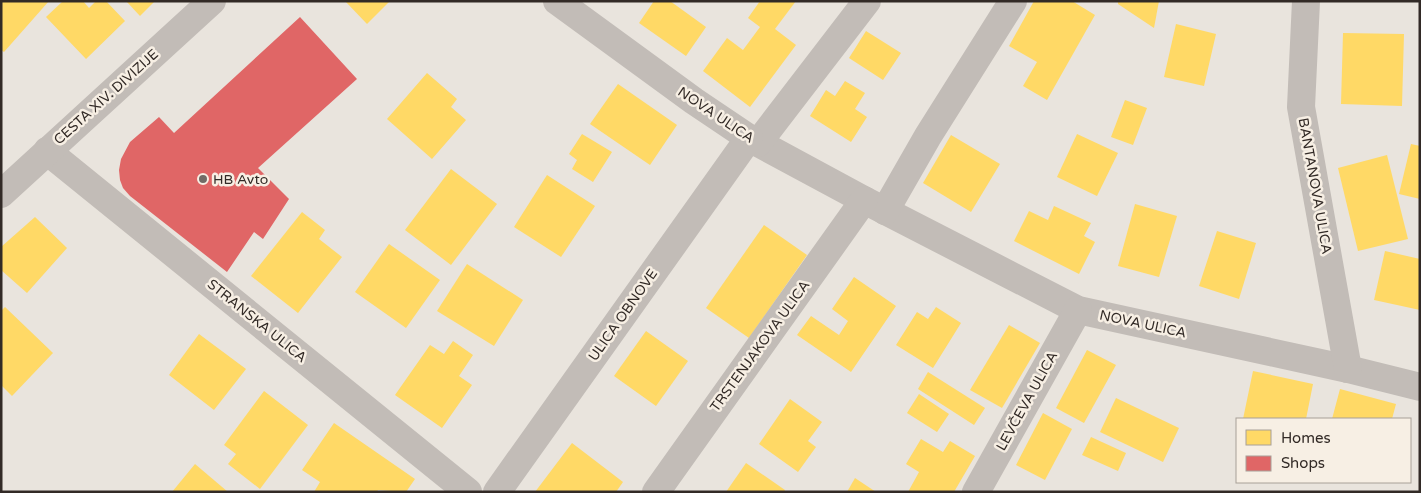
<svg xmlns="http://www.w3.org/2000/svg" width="1421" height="493" viewBox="0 0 1421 493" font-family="'Varela Round',sans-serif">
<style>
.homes{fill:#ffd966}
.shops{fill:#e06666}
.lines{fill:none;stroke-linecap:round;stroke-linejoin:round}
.minor{stroke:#c2bcb7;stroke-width:28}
.poi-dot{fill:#726b66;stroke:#f7efe4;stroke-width:2}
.labels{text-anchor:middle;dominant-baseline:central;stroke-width:5;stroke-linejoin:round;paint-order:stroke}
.street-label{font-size:14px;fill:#322a26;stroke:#f7efe4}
.poi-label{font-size:14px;fill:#322a26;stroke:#f7efe4;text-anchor:start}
</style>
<rect width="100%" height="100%" fill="#e9e4dd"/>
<g class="homes">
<polygon points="1,1 49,1 4,52 1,50"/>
<polygon points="63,1 83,1 89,8 96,1 106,1 125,21 86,59 46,17"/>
<polygon points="126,1 155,1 140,16"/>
<polygon points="345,1 390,1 367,24"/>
<polygon points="654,1 670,1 706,27 686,56 639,23"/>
<polygon points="760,1 796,1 775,29 796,45 750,107 703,71 727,38 743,50 760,27 748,18"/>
<polygon points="1034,1 1072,1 1095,15 1047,100 1023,86 1037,62 1009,46"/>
<polygon points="1118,1 1159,1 1154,28 1118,4"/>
<polygon points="1176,24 1216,34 1204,86 1164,77"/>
<polygon points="866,31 901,53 883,80 849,58"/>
<polygon points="1343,33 1404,34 1402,106 1341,104"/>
<polygon points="427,73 457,99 451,107 466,120 432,159 387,119"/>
<polygon points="845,81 865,93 855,109 867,117 851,142 810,116 826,90 835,96"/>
<polygon points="618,84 677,125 650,165 590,124"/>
<polygon points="1125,100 1147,108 1133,145 1111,137"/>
<polygon points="582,134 612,152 593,182 572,169 577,160 569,154"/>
<polygon points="1077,134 1118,153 1097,196 1057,177"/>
<polygon points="951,135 1000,164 971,212 923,183"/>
<polygon points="1411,144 1420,146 1420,199 1399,194"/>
<polygon points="1387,155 1408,239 1358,251 1338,168"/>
<polygon points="451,169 497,204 451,265 405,230"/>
<polygon points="547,175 595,206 561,257 514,227"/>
<polygon points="1135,204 1177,216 1159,277 1118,266"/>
<polygon points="1054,206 1091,223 1084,236 1095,242 1079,274 1014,241 1029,211 1048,220"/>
<polygon points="302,212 325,230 319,239 342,257 298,313 251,276"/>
<polygon points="35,217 67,248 27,293 1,270 1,247"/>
<polygon points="764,225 807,255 749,338 706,308"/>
<polygon points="1217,231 1256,243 1239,299 1199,286"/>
<polygon points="389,244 440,280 406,328 355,292"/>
<polygon points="1385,251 1420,259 1420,310 1374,300"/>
<polygon points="467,264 523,300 494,346 437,311"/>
<polygon points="854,277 896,306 851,372 797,335 811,316 839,335 848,321 832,309"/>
<polygon points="5,307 53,353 12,396 1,385 1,311"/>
<polygon points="936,307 961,323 933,368 896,345 917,312 928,319"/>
<polygon points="1009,325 1040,343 1002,408 970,390"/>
<polygon points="646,331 688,361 656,406 614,376"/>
<polygon points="199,334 246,369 214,410 169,375"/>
<polygon points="453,341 473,355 459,376 472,385 442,428 395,395 430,345 444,354"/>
<polygon points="1087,350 1116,365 1084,423 1056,408"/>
<polygon points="1253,371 1313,384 1306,419 1243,419"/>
<polygon points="928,372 985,408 974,425 918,389"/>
<polygon points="1340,389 1396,404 1392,419 1332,419"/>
<polygon points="264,391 308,425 260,489 228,464 236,454 224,445"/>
<polygon points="919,394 949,414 937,432 907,413"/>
<polygon points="1116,398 1179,428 1163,462 1100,432"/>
<polygon points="790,399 822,422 808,441 816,447 798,472 759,444"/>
<polygon points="1043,413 1072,429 1045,480 1016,465"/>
<polygon points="334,423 415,479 406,492 378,490 377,492 314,492 320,482 302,470"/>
<polygon points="1091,437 1126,453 1118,471 1082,455"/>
<polygon points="921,439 943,452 950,441 975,456 954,492 908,492 919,472 906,464"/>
<polygon points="572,443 623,482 616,492 535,492"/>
<polygon points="746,463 785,490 784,492 726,492"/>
<polygon points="195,464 228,492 172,492"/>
<polygon points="855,478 876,492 847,492"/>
</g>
<polygon class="shops" points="300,17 357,79 258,168 289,199 263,239 254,232 227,272 130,196 123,188 120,180 119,170 121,159 130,142 159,117 174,133"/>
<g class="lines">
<g class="minor">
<polyline points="557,1 694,101 749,138 864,200 1078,310 1348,369 1420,387"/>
<polyline points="1306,1 1301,107 1348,369"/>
<polyline points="758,143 867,1"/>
<polyline points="47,151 468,492"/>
<polyline points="1,194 212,1"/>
<polyline points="885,211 928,136 1013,1"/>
<polyline points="497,492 749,138"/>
<polyline points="656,492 864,200"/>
<polyline points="976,492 1078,310"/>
</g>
</g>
<circle class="poi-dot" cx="203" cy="179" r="5"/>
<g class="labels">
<g class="street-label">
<text transform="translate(106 97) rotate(-42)">CESTA XIV. DIVIZIJE</text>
<text transform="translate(716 115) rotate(34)">NOVA ULICA</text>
<text transform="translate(1315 186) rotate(80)">BANTANOVA ULICA</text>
<text transform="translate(623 315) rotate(-55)">ULICA OBNOVE</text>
<text transform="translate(257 321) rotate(39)">STRANSKA ULICA</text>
<text transform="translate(1143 324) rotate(12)">NOVA ULICA</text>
<text transform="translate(760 346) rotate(-54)">TRSTENJAKOVA ULICA</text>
<text transform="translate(1027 401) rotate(-61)">LEVČEVA ULICA</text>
</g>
<g class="poi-label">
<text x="213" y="179">HB Avto</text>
</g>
</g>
<rect width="1421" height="493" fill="none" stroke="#322a26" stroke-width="5"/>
<rect x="1236" y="418" width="175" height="65" fill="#f7efe4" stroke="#a8a098"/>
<rect x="1246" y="430" width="25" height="15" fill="#ffd966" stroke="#a8a098"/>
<text x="1281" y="443" font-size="15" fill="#322a26">Homes</text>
<rect x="1246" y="456" width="25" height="15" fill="#e06666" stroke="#a8a098"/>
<text x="1281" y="468" font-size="15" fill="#322a26">Shops</text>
</svg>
